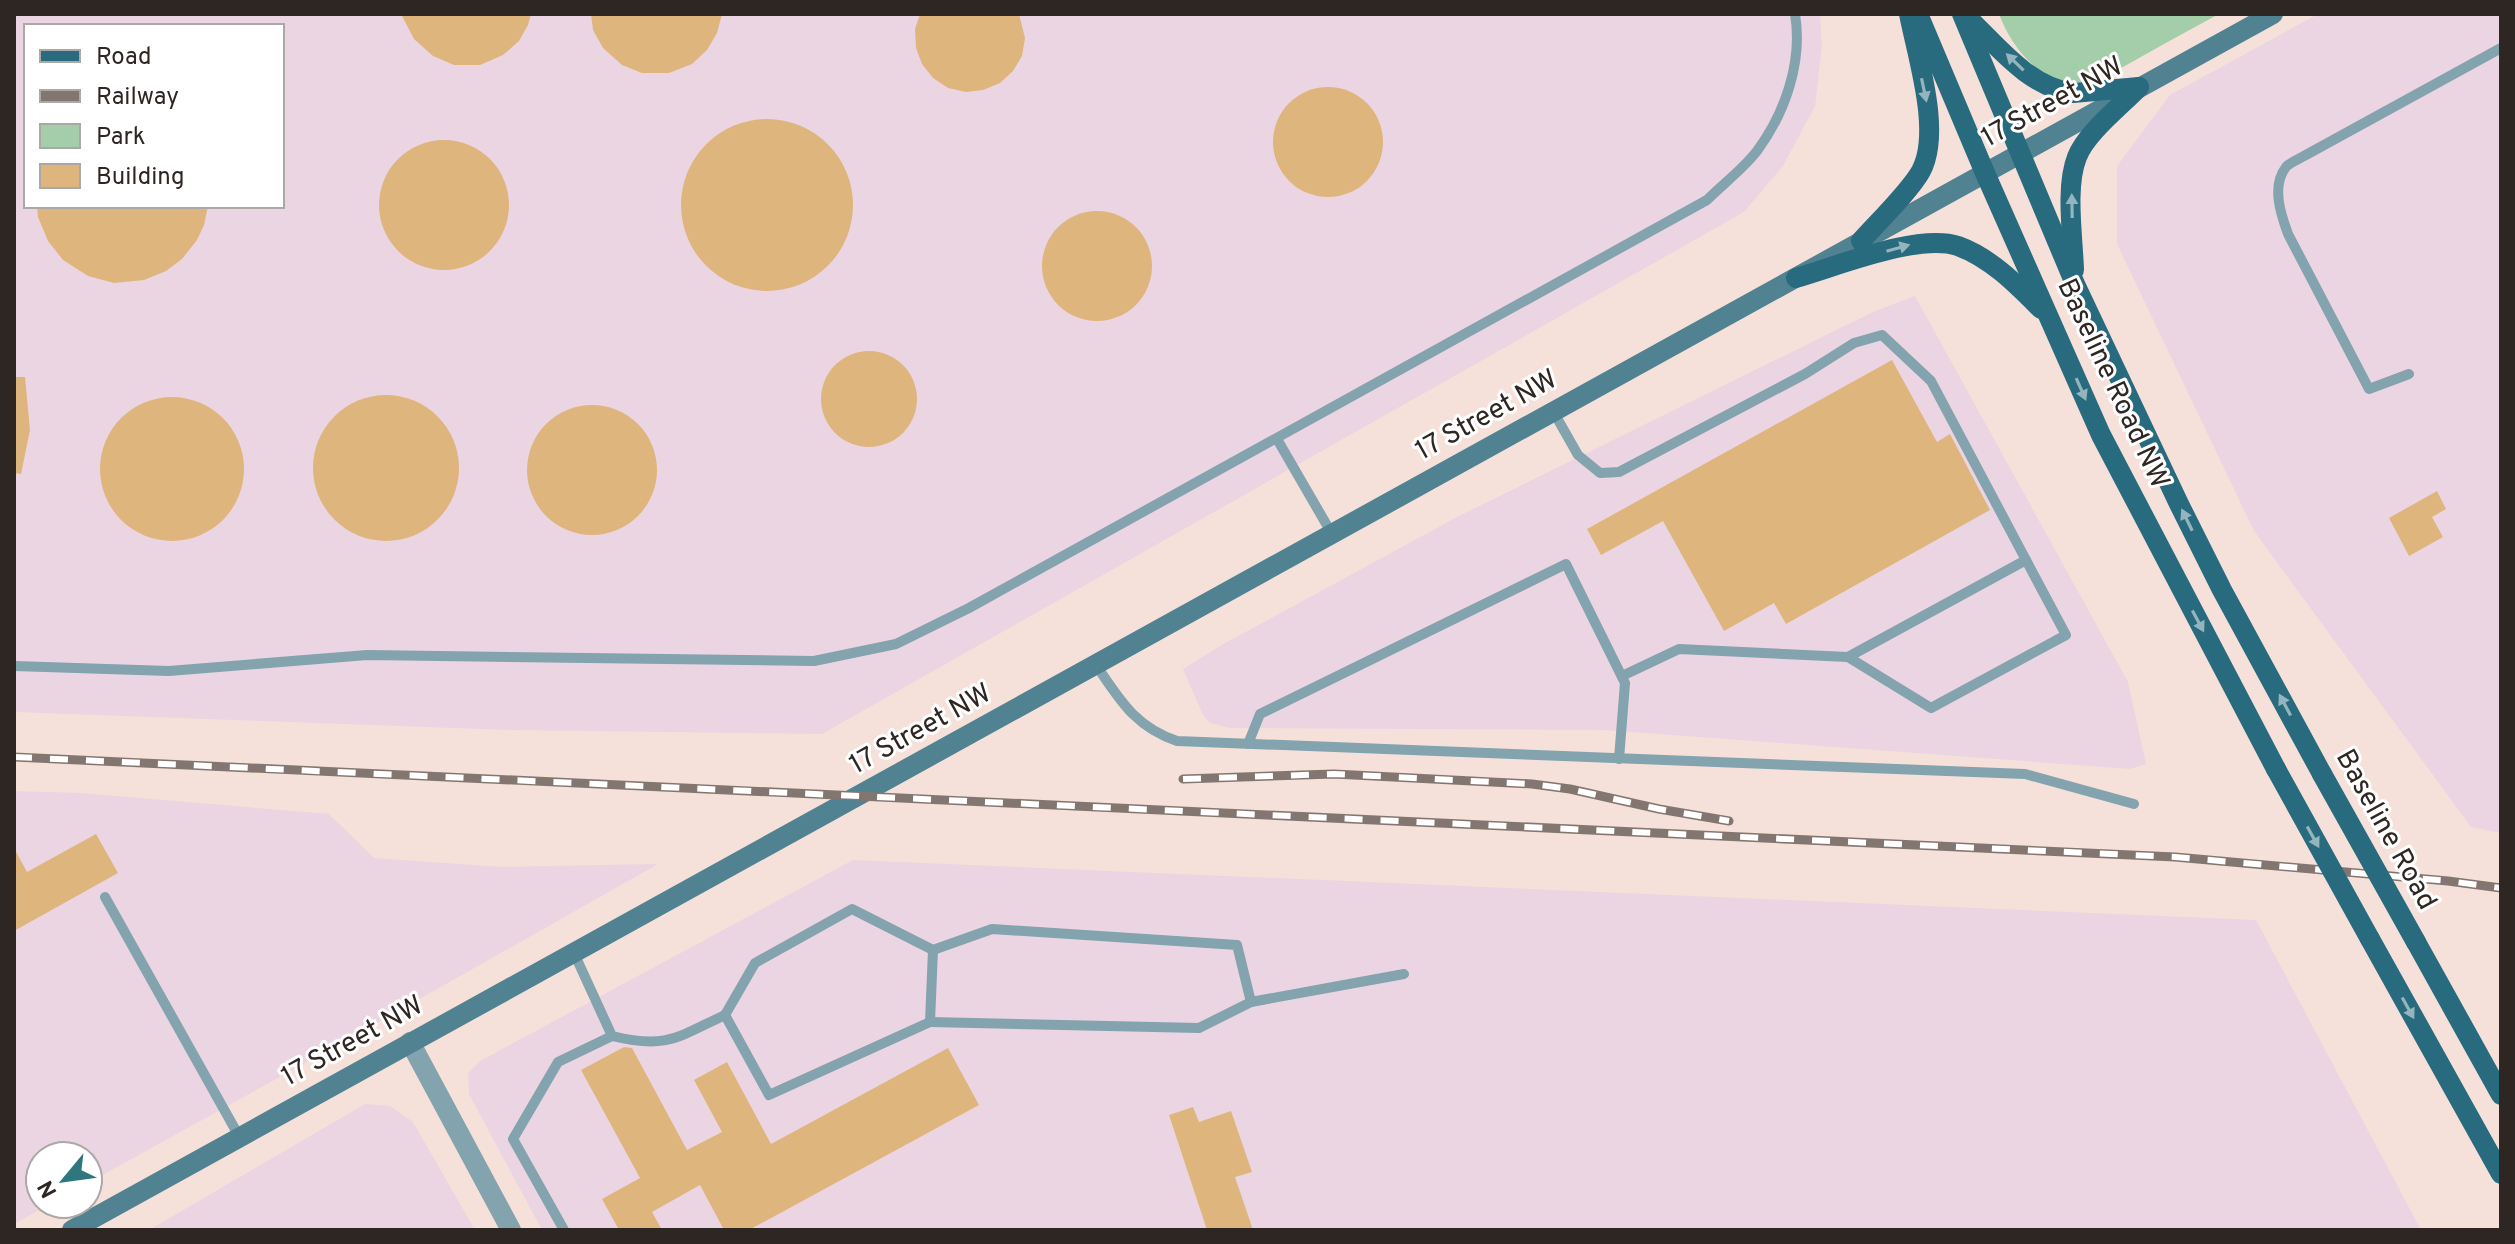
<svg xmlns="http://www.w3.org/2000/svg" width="2515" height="1244" viewBox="0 0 2515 1244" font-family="Overpass,sans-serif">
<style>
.industrial{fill:#ebd5e2;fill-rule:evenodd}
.green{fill:#a4ceaa}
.building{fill:#dfb57e}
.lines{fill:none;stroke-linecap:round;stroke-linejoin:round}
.lane{stroke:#83a3ae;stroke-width:10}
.street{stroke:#83a3ae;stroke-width:20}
.secondary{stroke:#518292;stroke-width:20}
.primary{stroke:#286a7e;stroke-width:20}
.rail-casing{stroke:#837671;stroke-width:9}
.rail{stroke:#fff;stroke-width:6;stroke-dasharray:18;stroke-linecap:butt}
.primary-bridge{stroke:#286a7e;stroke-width:20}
.oneway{fill:#94b4be}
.labels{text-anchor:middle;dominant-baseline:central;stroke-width:6;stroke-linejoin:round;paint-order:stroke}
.street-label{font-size:28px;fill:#2e2623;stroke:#fff}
</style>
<rect width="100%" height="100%" fill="#f5e1d9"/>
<g class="industrial">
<path d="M14,14h1806l2,32 -7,60 -32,60 -39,46 -922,522 -311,-4 -497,-18zM26,26h256v180h-256z"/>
<polygon points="2318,14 2501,14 2501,833 2471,827 2254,531 2117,244 2117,166 2170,95"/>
<polygon points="1915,296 2128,682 2146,764 2130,769 1605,730 1230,728 1210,723 1203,715 1183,669 1220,646 1459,516 1875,311"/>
<polygon points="14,791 81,793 329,814 374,858 501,867 658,864 356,1035 88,1183 88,1156 40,1156 40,1204 50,1204 14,1224"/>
<polygon points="853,860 2256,920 2421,1230 542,1230 469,1094 468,1073 480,1061"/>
<polygon points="365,1104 390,1106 413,1122 475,1230 149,1230"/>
</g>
<path class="green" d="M1999,14h220c-24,13 -48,26 -71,39 -18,10 -37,22 -57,27 -45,12 -78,-29 -92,-66z"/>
<g class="building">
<polygon points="401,14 531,14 528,25 519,41 503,55 480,65 454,65 433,56 414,39"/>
<polygon points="591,14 722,14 717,33 707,50 692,64 669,73 642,73 622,65 603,48 593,30"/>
<polygon points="920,14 1019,14 1025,38 1022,56 1013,71 1000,83 983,90 966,92 948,88 933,78 922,64 916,48 915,29"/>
<circle cx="1328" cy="142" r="55"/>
<circle cx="767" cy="205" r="86"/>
<circle cx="444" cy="205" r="65"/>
<polygon points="37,206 208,206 204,225 197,240 182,259 166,271 144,280 114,283 88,276 63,260 48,241 38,217"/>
<circle cx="1097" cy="266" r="55"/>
<circle cx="869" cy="399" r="48"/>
<polygon points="1892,360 1937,442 1950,434 1990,510 1786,624 1774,603 1724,631 1663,521 1601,555 1587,529"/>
<polygon points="14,377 25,377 30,430 21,474 14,473"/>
<circle cx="386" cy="468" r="73"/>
<circle cx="172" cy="469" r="72"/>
<circle cx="592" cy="470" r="65"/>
<polygon points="2437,491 2446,509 2432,517 2443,537 2409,556 2389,518"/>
<polygon points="96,834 118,873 14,931 14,848 27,872"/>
<polygon points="624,1047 632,1048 687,1150 722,1132 694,1080 727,1062 771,1144 948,1048 979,1105 749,1230 724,1230 700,1185 652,1212 662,1230 619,1230 602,1199 640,1178 581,1070"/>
<polygon points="1193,1107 1199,1122 1231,1111 1252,1172 1235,1177 1253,1230 1207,1230 1169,1115"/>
</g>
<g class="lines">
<g class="lane">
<path d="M2409,374l-40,15 -81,-155c-7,-19 -17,-48 -2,-67 3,-4 13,-8 18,-11l197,-108"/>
<polyline points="1553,411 1578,455 1600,473 1619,472 1805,374 1854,343 1882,335 1931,381 2026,560 1848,657 1679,649 1622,676"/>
<polyline points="1277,439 1332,534"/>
<polyline points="1848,657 1931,708 2066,635 2026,560"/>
<path d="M1096,665c24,35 39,62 81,76l848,33 109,30"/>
<path d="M14,666l155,5 198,-16 447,6 82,-17 73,-36 738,-408c16,-16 36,-31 50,-49 28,-38 46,-89 38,-137"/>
<polyline points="1248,744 1260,714 1566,564 1625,683 1619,759"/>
<polyline points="105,897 240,1138"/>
<path d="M574,953l38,83c54,13 64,2 113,-21l44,80 161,-73 3,-72 59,-21 245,16 14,57 153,-28"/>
<polyline points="725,1015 755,963 852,909 933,950"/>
<polyline points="930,1022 1199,1028 1251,1002"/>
<polyline points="564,1230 513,1139 558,1062 612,1036"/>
</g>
<polyline class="street" points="410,1042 511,1230"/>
<polyline class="secondary" points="72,1230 2273,14"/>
<g class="primary">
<polyline points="1918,14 1985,173 2101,435 2276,769"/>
<polyline points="1962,14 2075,284 2179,504 2222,590 2322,774"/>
<path d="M1967,17c30,28 61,70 106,76l66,-6"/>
<path d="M1861,241c16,-18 49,-50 60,-70 21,-39 -4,-115 -12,-157"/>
<path d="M2074,270c-1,-33 -9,-83 3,-113 9,-24 44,-51 62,-70"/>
<path d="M1796,278c42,-12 122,-45 162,-32 33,12 59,39 83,63"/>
<polyline points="2370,939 2501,1174"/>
<polyline points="2416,942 2501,1095"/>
</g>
<defs>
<g id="rail">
<polyline points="14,757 2175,857 2448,881 2501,888"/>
<polyline points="1183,779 1334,774 1532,784 1570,789 1659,809 1729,821"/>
</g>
</defs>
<use href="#rail" class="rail-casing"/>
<use href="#rail" class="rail"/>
<g class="primary-bridge">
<polyline points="2276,769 2370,939"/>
<polyline points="2322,774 2416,942"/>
</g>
</g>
<defs><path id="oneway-solid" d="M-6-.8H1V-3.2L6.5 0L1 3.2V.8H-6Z" transform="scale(2)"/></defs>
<g class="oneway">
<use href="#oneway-solid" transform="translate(2015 62) rotate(-136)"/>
<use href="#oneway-solid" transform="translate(1924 90) rotate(78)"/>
<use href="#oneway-solid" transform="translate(2072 206) rotate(-91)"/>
<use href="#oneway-solid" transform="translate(1898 248) rotate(-16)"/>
<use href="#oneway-solid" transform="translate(2081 389) rotate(66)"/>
<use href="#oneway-solid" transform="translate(2187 520) rotate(-116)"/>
<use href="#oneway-solid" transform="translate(2198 621) rotate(62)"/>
<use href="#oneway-solid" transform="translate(2285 705) rotate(-118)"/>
<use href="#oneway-solid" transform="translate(2313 837) rotate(61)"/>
<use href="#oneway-solid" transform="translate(2408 1008) rotate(61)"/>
</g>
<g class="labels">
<g class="street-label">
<text transform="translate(2053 103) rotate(-29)">17 Street NW</text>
<text transform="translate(2112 384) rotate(65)">Baseline Road NW</text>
<text transform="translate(1487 416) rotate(-29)">17 Street NW</text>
<text transform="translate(921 730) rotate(-29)">17 Street NW</text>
<text transform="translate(2385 830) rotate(61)">Baseline Road</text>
<text transform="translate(353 1042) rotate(-29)">17 Street NW</text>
</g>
</g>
<rect width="2515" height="1244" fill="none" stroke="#2e2623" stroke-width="32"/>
<rect x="24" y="24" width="260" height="184" fill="#ffffff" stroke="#aba8a7" stroke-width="2"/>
<rect x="40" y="50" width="40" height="12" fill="#286a7e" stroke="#aba8a7" stroke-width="2"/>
<text x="96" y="64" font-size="24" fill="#2e2623">Road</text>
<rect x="40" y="90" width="40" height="12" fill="#837671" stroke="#aba8a7" stroke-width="2"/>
<text x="96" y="104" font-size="24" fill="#2e2623">Railway</text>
<rect x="40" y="124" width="40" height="24" fill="#a4ceaa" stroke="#aba8a7" stroke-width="2"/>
<text x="96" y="144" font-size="24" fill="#2e2623">Park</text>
<rect x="40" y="164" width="40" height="24" fill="#dfb57e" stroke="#aba8a7" stroke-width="2"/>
<text x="96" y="184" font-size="24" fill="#2e2623">Building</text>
<g transform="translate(64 1180) rotate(241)"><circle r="38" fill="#ffffff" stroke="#aba8a7" stroke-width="2"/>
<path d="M0-6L14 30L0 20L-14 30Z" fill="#2e777f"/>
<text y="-12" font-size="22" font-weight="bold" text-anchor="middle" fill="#2e2623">N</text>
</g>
</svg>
